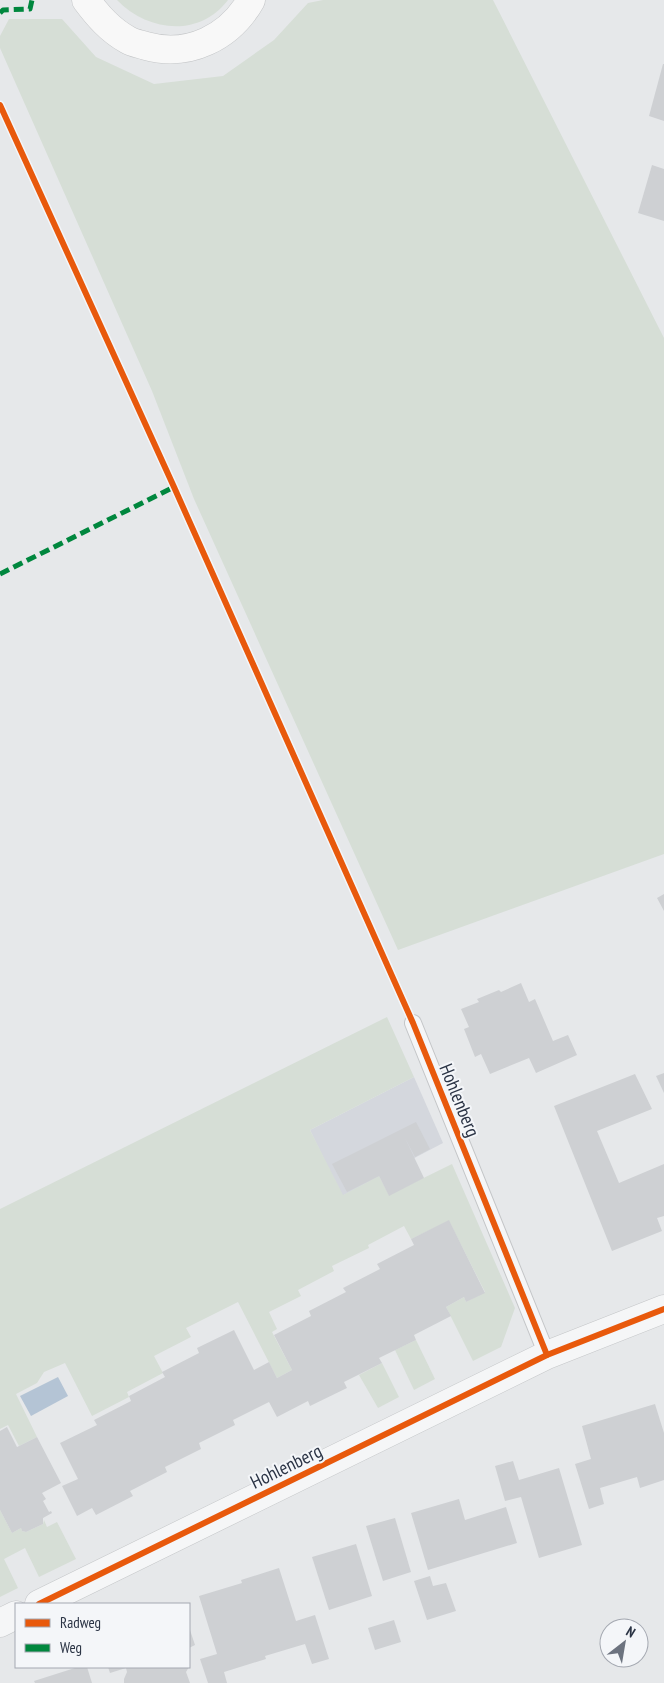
<svg xmlns="http://www.w3.org/2000/svg" width="664" height="1683" viewBox="0 0 664 1683" font-family="'PT Sans Narrow',sans-serif">
<style>
.built{fill:#d4d7dd}
.green{fill:#d6ded6}
.water{fill:#b4c4d5}
.building{fill:#ced0d3}
.lines{fill:none;stroke-linecap:round;stroke-linejoin:round}
.lane-casing{stroke:#c4c6c8;stroke-width:18}
.street-casing{stroke:#c4c6c8;stroke-width:29}
.secondary-casing{stroke:#c4c6c8;stroke-width:29}
.lane{stroke:#f5f6f7;stroke-width:16}
.street{stroke:#f5f6f7;stroke-width:28}
.secondary{stroke:#f8f8f8;stroke-width:28}
.quiet{stroke:#00873e;stroke-width:5;stroke-dasharray:10 5;stroke-linecap:butt}
.cycleway-casing{stroke:#f4f6f9;stroke-width:9}
.cycleway{stroke:#e8590c;stroke-width:6}
.labels{text-anchor:middle;dominant-baseline:central;stroke-width:4;stroke-linejoin:round;paint-order:stroke}
.street-label{font-size:19px;fill:#2b3445;stroke:#f4f6f9}
</style>
<rect width="100%" height="100%" fill="#e6e8ea"/>
<polygon class="built" points="414,1077 443,1143 342,1196 310,1130"/>
<g class="green">
<path d="M117,0h111c-29,38 -80,32 -111,0z"/>
<polygon points="323,0 493,0 664,338 664,854 398,950 194,499 152,391 0,48 0,36 9,19 62,19 96,57 154,84 223,76 274,40 308,3"/>
<polygon points="387,1017 414,1077 310,1130 343,1195 379,1176 389,1195 452,1164 515,1308 501,1347 473,1361 446,1307 464,1297 466,1302 485,1292 449,1221 411,1239 404,1226 368,1245 369,1248 332,1266 334,1271 298,1290 301,1296 269,1312 277,1329 272,1332 292,1370 277,1378 238,1302 186,1328 191,1337 154,1356 163,1373 127,1392 129,1397 92,1416 65,1363 44,1372 37,1383 16,1394 37,1437 19,1446 8,1425 0,1429 0,1209"/>
<polygon points="416,1340 435,1379 414,1390 395,1350"/>
<polygon points="382,1363 399,1397 378,1408 359,1375"/>
<polygon points="0,1510 12,1533 21,1528 22,1531 26,1532 43,1524 44,1520 47,1527 57,1522 76,1559 39,1577 25,1548 4,1559 18,1588 0,1597"/>
</g>
<polygon class="water" points="58,1377 68,1396 31,1416 20,1396"/>
<g class="building">
<polygon points="663,64 664,64 664,121 649,116"/>
<polygon points="652,165 664,169 664,221 638,213"/>
<polygon points="664,894 664,911 657,898"/>
<polygon points="521,983 529,1002 535,999 553,1041 568,1035 577,1055 536,1073 529,1058 490,1074 481,1054 475,1057 464,1029 469,1027 461,1009 479,1002 477,999 499,990 501,992"/>
<polygon points="664,1073 664,1093 656,1076"/>
<polygon points="635,1074 652,1109 597,1131 619,1183 664,1164 664,1216 657,1218 662,1231 612,1251 554,1106"/>
<polygon points="416,1122 430,1149 415,1157 405,1138 424,1178 389,1196 379,1176 347,1192 332,1164"/>
<polygon points="449,1220 485,1293 466,1302 464,1297 446,1307 451,1316 414,1335 416,1340 379,1358 382,1363 344,1382 347,1388 310,1406 308,1401 277,1417 269,1402 233,1420 235,1425 199,1443 201,1449 165,1467 167,1472 130,1491 133,1496 96,1515 92,1508 77,1516 62,1486 78,1479 60,1443 97,1425 94,1420 131,1401 129,1396 165,1377 162,1372 199,1353 197,1348 234,1330 254,1370 269,1362 277,1378 292,1370 274,1335 311,1316 309,1311 346,1292 343,1288 380,1269 377,1264 414,1245 411,1239"/>
<polygon points="655,1404 664,1433 664,1480 640,1488 637,1477 600,1488 604,1504 589,1509 575,1464 591,1459 582,1426"/>
<polygon points="7,1427 17,1447 37,1437 61,1483 42,1493 46,1499 43,1501 49,1512 51,1511 52,1513 43,1518 43,1524 26,1532 22,1531 21,1528 12,1533 0,1510 0,1431"/>
<polygon points="513,1461 519,1480 559,1468 582,1545 539,1558 521,1497 505,1501 495,1466"/>
<polygon points="459,1499 465,1520 506,1507 517,1543 428,1570 411,1513"/>
<polygon points="395,1518 411,1572 383,1581 366,1526"/>
<polygon points="356,1544 372,1596 329,1610 312,1557"/>
<polygon points="279,1568 296,1621 315,1615 329,1659 312,1664 305,1644 265,1656 266,1659 224,1672 227,1683 208,1683 200,1659 217,1654 199,1596 242,1583 241,1580"/>
<polygon points="430,1576 433,1586 446,1583 456,1611 427,1620 414,1581"/>
<polygon points="394,1620 401,1642 375,1650 368,1628"/>
<polygon points="189,1627 195,1645 189,1648"/>
<polygon points="78,1667 87,1667 92,1683 35,1683 34,1681"/>
<polygon points="108,1667 189,1667 186,1672 190,1683 124,1683 124,1679 127,1672 126,1668 110,1673"/>
</g>
<g class="lines">
<defs>
<polyline id="lane" points="413,1023 547,1355"/>
<g id="street">
<polyline points="39,1604 547,1355 664,1309"/>
<polyline points="0,1623 16,1615"/>
</g>
<path id="secondary" d="M86,0c12,16 24,30 42,40 5,3 12,4 18,6 43,12 84,-9 105,-46"/>
</defs>
<use href="#lane" class="lane-casing"/>
<use href="#street" class="street-casing"/>
<use href="#secondary" class="secondary-casing"/>
<use href="#lane" class="lane"/>
<use href="#street" class="street"/>
<use href="#secondary" class="secondary"/>
<g class="quiet">
<polyline points="0,13 3,10 30,9 32,0"/>
<polyline points="0,574 174,487"/>
</g>
<defs>
<g id="cycleway">
<polyline points="0,105 174,487 413,1023 547,1355"/>
<polyline points="39,1604 547,1355 664,1309"/>
</g>
</defs>
<use href="#cycleway" class="cycleway-casing"/>
<use href="#cycleway" class="cycleway"/>
</g>
<g class="labels">
<g class="street-label">
<text transform="translate(460 1100) rotate(68)">Hohlenberg</text>
<text transform="translate(286 1466) rotate(-26)">Hohlenberg</text>
</g>
</g>
<rect x="15" y="1603" width="175" height="65" fill="#f4f6f9" stroke="#a4a8b1"/>
<rect x="25" y="1619" width="25" height="8" fill="#e8590c" stroke="#a4a8b1"/>
<text x="60" y="1628" font-size="15" fill="#2b3445">Radweg</text>
<rect x="25" y="1644" width="25" height="8" fill="#00873e" stroke="#a4a8b1"/>
<text x="60" y="1653" font-size="15" fill="#2b3445">Weg</text>
<g transform="translate(624 1643) rotate(31)"><circle r="24" fill="#f4f6f9" stroke="#a4a8b1"/>
<path d="M0-4L9 19L0 12L-9 19Z" fill="#6c737f"/>
<text y="-8" font-size="14" font-weight="bold" text-anchor="middle" fill="#2b3445">N</text>
</g>
</svg>
